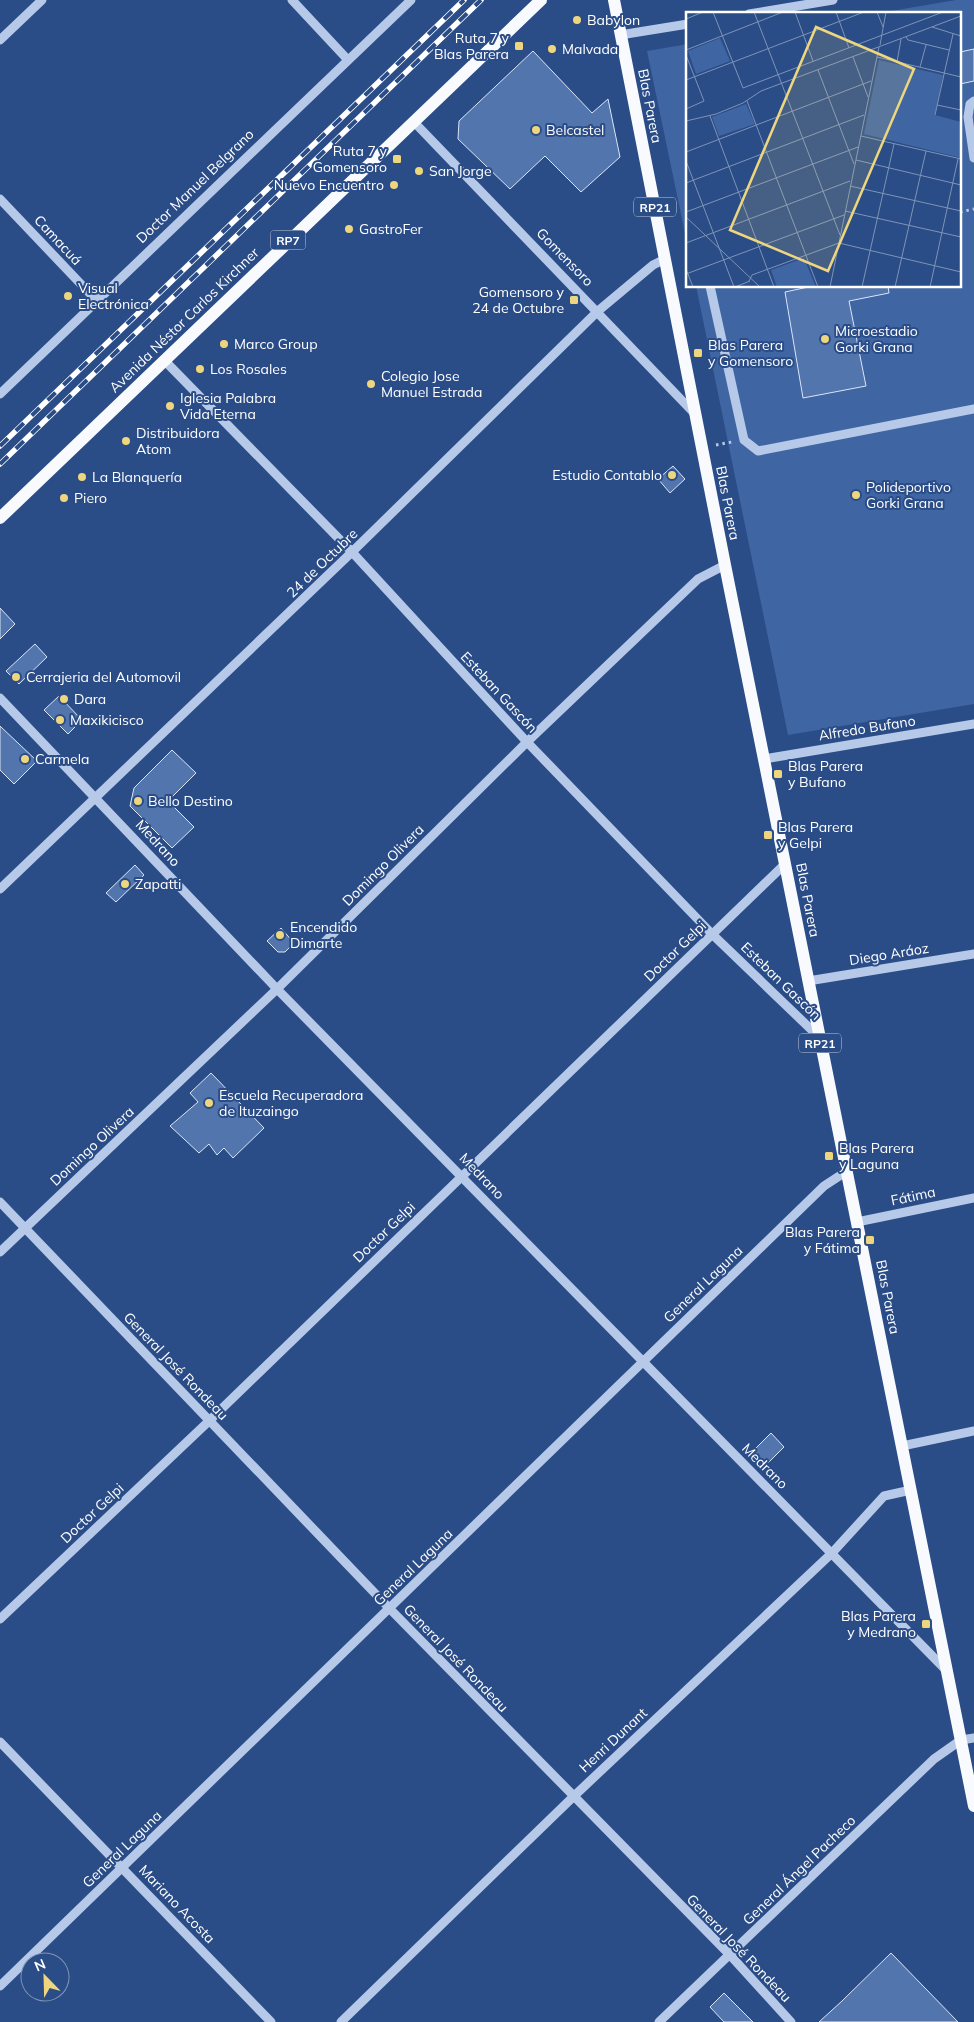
<svg xmlns="http://www.w3.org/2000/svg" width="974" height="2022" viewBox="0 0 974 2022" font-family="Mulish,sans-serif">
<style>
.green{fill:#3f65a3}
.building{fill:#5375ae;stroke:#dae5f6}
.lines{fill:none;stroke-linecap:round;stroke-linejoin:round}
.path{stroke:#b6c9e8;stroke-width:3;stroke-dasharray:2.5 4;stroke-linecap:butt}
.minor{stroke:#b6c9e8;stroke-width:9}
.major{stroke:#f8fafe;stroke-width:12}
.rail-casing{stroke:#fff;stroke-width:5.5}
.rail{stroke:#2a4c87;stroke-width:4;stroke-dasharray:11;stroke-linecap:butt}
.poi-dot{fill:#eed67e;stroke:#2a4c87;stroke-width:2}
.labels{text-anchor:middle;dominant-baseline:central;stroke-width:4;stroke-linejoin:round;paint-order:stroke}
.shield{fill:#2a4c87;stroke:#bfc9db;stroke-width:1}
.shield-label{font-size:12px;font-weight:bold;fill:#fff}
.poi-label{font-size:14px;fill:#fff;stroke:#2a4c87;text-anchor:start}
.street-label{font-size:14px;fill:#fff;stroke:#2a4c87}
.inset-road{fill:none;stroke:#7f94b7;stroke-width:1}
.view{fill:#eed67e;fill-opacity:0.15;stroke:#eed67e;stroke-width:2.5}
.inset-edge{fill:none;stroke:#fff;stroke-width:2.5}
</style>
<rect width="100%" height="100%" fill="#2a4c87"/>
<g class="green">
<polygon points="956,0 974,0 974,704 788,735 696,286 960,286 960,14 873,14"/>
<polygon points="688,44 688,248 647,51"/>
</g>
<g class="building">
<polygon points="974,49 974,81 960,84 960,52"/>
<polygon points="533,51 592,113 608,99 620,157 581,192 545,156 510,189 458,139 459,121"/>
<polygon points="813,286 888,286 889,293 849,301 866,386 803,398 785,292"/>
<polygon points="673,466 685,479 670,493 658,479"/>
<polygon points="0,608 15,624 0,639"/>
<polygon points="35,644 47,657 19,684 6,671"/>
<polygon points="59,696 82,720 68,734 44,710"/>
<polygon points="0,726 37,761 14,784 0,770"/>
<polygon points="172,750 196,773 168,801 194,827 172,848 130,806 134,788"/>
<polygon points="135,865 144,875 116,902 106,893"/>
<polygon points="281,928 294,943 285,952 278,952 267,941"/>
<polygon points="211,1073 264,1128 233,1158 224,1148 217,1155 209,1144 199,1153 170,1126 198,1102 190,1093"/>
<polygon points="771,1433 784,1447 766,1465 753,1451"/>
<polygon points="891,1953 958,2022 819,2022 842,2001"/>
<polygon points="724,1993 753,2022 724,2022 710,2007"/>
</g>
<g class="lines">
<g class="path">
<polyline points="960,212 974,209"/>
<polyline points="716,445 732,442"/>
</g>
<g class="minor">
<polyline points="292,0 348,60"/>
<polyline points="749,14 833,0"/>
<polyline points="620,35 688,24"/>
<polyline points="0,40 42,0"/>
<polyline points="974,101 970,104 968,117 974,158"/>
<polyline points="413,121 695,414"/>
<polyline points="0,199 96,300"/>
<polyline points="710,286 744,440 758,451 974,409"/>
<polyline points="164,360 352,552 527,742 712,934 819,1037"/>
<polyline points="0,394 411,0"/>
<polyline points="0,698 277,989 947,1671"/>
<polyline points="764,759 974,724"/>
<polyline points="0,889 352,552 598,311 653,265 665,259"/>
<polyline points="808,981 974,954"/>
<polyline points="0,1202 390,1609 730,1955 791,2022"/>
<polyline points="857,1222 974,1198"/>
<polyline points="0,1252 277,989 527,742 698,579 725,565"/>
<polyline points="902,1446 974,1431"/>
<polyline points="0,1619 209,1421 785,864"/>
<polyline points="0,1742 271,2022"/>
<polyline points="0,1986 824,1186 847,1171"/>
<polyline points="341,2022 573,1797 832,1553 884,1496 911,1490"/>
<polyline points="659,2022 934,1759 961,1740 974,1738"/>
</g>
<g class="major">
<polyline points="614,0 725,565 974,1806"/>
<polyline points="0,518 541,0"/>
</g>
<defs>
<g id="rail">
<polyline points="0,446 464,0"/>
<polyline points="0,464 481,0"/>
</g>
</defs>
<use href="#rail" class="rail-casing"/>
<use href="#rail" class="rail"/>
</g>
<g class="poi-dot">
<circle cx="577" cy="20" r="5"/>
<rect x="514" y="41" width="10" height="10" rx="2.5"/>
<circle cx="552" cy="49" r="5"/>
<circle cx="536" cy="130" r="5"/>
<rect x="392" y="154" width="10" height="10" rx="2.5"/>
<circle cx="419" cy="171" r="5"/>
<circle cx="394" cy="185" r="5"/>
<circle cx="349" cy="229" r="5"/>
<circle cx="68" cy="296" r="5"/>
<rect x="569" y="295" width="10" height="10" rx="2.5"/>
<circle cx="825" cy="339" r="5"/>
<circle cx="224" cy="344" r="5"/>
<rect x="693" y="348" width="10" height="10" rx="2.5"/>
<circle cx="200" cy="369" r="5"/>
<circle cx="371" cy="384" r="5"/>
<circle cx="170" cy="406" r="5"/>
<circle cx="126" cy="441" r="5"/>
<circle cx="672" cy="475" r="5"/>
<circle cx="82" cy="477" r="5"/>
<circle cx="856" cy="495" r="5"/>
<circle cx="64" cy="498" r="5"/>
<circle cx="16" cy="677" r="5"/>
<circle cx="64" cy="699" r="5"/>
<circle cx="60" cy="720" r="5"/>
<circle cx="25" cy="759" r="5"/>
<rect x="773" y="769" width="10" height="10" rx="2.5"/>
<circle cx="138" cy="801" r="5"/>
<rect x="763" y="830" width="10" height="10" rx="2.5"/>
<circle cx="125" cy="884" r="5"/>
<circle cx="280" cy="935" r="5"/>
<circle cx="209" cy="1103" r="5"/>
<rect x="824" y="1151" width="10" height="10" rx="2.5"/>
<rect x="865" y="1235" width="10" height="10" rx="2.5"/>
<rect x="921" y="1619" width="10" height="10" rx="2.5"/>
</g>
<g class="labels">
<g class="shield">
<rect x="634" y="197.5" width="42" height="19" rx="4"/>
<rect x="270.5" y="230.5" width="35" height="19" rx="4"/>
<rect x="799" y="1033.5" width="42" height="19" rx="4"/>
</g>
<g class="shield-label">
<text x="655" y="207">RP21</text>
<text x="288" y="240">RP7</text>
<text x="820" y="1043">RP21</text>
</g>
<g class="poi-label">
<text x="587" y="20">Babylon</text>
<text x="509" y="38" text-anchor="end">Ruta 7 y<tspan x="509" dy="16">Blas Parera</tspan></text>
<text x="562" y="49">Malvada</text>
<text x="546" y="130">Belcastel</text>
<text x="387" y="151" text-anchor="end">Ruta 7 y<tspan x="387" dy="16">Gomensoro</tspan></text>
<text x="429" y="171">San Jorge</text>
<text x="384" y="185" text-anchor="end">Nuevo Encuentro</text>
<text x="359" y="229">GastroFer</text>
<text x="78" y="288">Visual<tspan x="78" dy="16">Electrónica</tspan></text>
<text x="564" y="292" text-anchor="end">Gomensoro y<tspan x="564" dy="16">24 de Octubre</tspan></text>
<text x="835" y="331">Microestadio<tspan x="835" dy="16">Gorki Grana</tspan></text>
<text x="234" y="344">Marco Group</text>
<text x="708" y="345">Blas Parera<tspan x="708" dy="16">y Gomensoro</tspan></text>
<text x="210" y="369">Los Rosales</text>
<text x="381" y="376">Colegio Jose<tspan x="381" dy="16">Manuel Estrada</tspan></text>
<text x="180" y="398">Iglesia Palabra<tspan x="180" dy="16">Vida Eterna</tspan></text>
<text x="136" y="433">Distribuidora<tspan x="136" dy="16">Atom</tspan></text>
<text x="662" y="475" text-anchor="end">Estudio Contablo</text>
<text x="92" y="477">La Blanquería</text>
<text x="866" y="487">Polideportivo<tspan x="866" dy="16">Gorki Grana</tspan></text>
<text x="74" y="498">Piero</text>
<text x="26" y="677">Cerrajeria del Automovil</text>
<text x="74" y="699">Dara</text>
<text x="70" y="720">Maxikicisco</text>
<text x="35" y="759">Carmela</text>
<text x="788" y="766">Blas Parera<tspan x="788" dy="16">y Bufano</tspan></text>
<text x="148" y="801">Bello Destino</text>
<text x="778" y="827">Blas Parera<tspan x="778" dy="16">y Gelpi</tspan></text>
<text x="135" y="884">Zapatti</text>
<text x="290" y="927">Encendido<tspan x="290" dy="16">Dimarte</tspan></text>
<text x="219" y="1095">Escuela Recuperadora<tspan x="219" dy="16">de Ituzaingo</tspan></text>
<text x="839" y="1148">Blas Parera<tspan x="839" dy="16">y Laguna</tspan></text>
<text x="860" y="1232" text-anchor="end">Blas Parera<tspan x="860" dy="16">y Fátima</tspan></text>
<text x="916" y="1616" text-anchor="end">Blas Parera<tspan x="916" dy="16">y Medrano</tspan></text>
</g>
<g class="street-label">
<text transform="translate(650 106) rotate(79)">Blas Parera</text>
<text transform="translate(195 186) rotate(-44)">Doctor Manuel Belgrano</text>
<text transform="translate(58 240) rotate(47)">Camacuá</text>
<text transform="translate(565 257) rotate(46)">Gomensoro</text>
<text transform="translate(184 320) rotate(-44)">Avenida Néstor Carlos Kirchner</text>
<text transform="translate(728 503) rotate(79)">Blas Parera</text>
<text transform="translate(322 563) rotate(-44)">24 de Octubre</text>
<text transform="translate(499 692) rotate(47)">Esteban Gascón</text>
<text transform="translate(867 728) rotate(-9)">Alfredo Bufano</text>
<text transform="translate(158 843) rotate(47)">Medrano</text>
<text transform="translate(383 865) rotate(-45)">Domingo Olivera</text>
<text transform="translate(808 900) rotate(79)">Blas Parera</text>
<text transform="translate(675 951) rotate(-44)">Doctor Gelpi</text>
<text transform="translate(889 954) rotate(-9)">Diego Aráoz</text>
<text transform="translate(781 981) rotate(44)">Esteban Gascón</text>
<text transform="translate(92 1146) rotate(-43)">Domingo Olivera</text>
<text transform="translate(482 1176) rotate(46)">Medrano</text>
<text transform="translate(913 1196) rotate(-12)">Fátima</text>
<text transform="translate(384 1232) rotate(-44)">Doctor Gelpi</text>
<text transform="translate(703 1284) rotate(-44)">General Laguna</text>
<text transform="translate(888 1297) rotate(79)">Blas Parera</text>
<text transform="translate(176 1366) rotate(46)">General José Rondeau</text>
<text transform="translate(765 1466) rotate(45)">Medrano</text>
<text transform="translate(92 1513) rotate(-43)">Doctor Gelpi</text>
<text transform="translate(413 1567) rotate(-44)">General Laguna</text>
<text transform="translate(456 1658) rotate(46)">General José Rondeau</text>
<text transform="translate(613 1740) rotate(-43)">Henri Dunant</text>
<text transform="translate(122 1849) rotate(-44)">General Laguna</text>
<text transform="translate(799 1870) rotate(-44)">General Ángel Pacheco</text>
<text transform="translate(177 1904) rotate(46)">Mariano Acosta</text>
<text transform="translate(739 1948) rotate(46)">General José Rondeau</text>
</g>
</g>
<g transform="translate(686 12)">
<rect width="275" height="275" fill="#2a4c87"/>
<path d="M34,26l10,23 -34,13 -8,-23zM193,48l64,15 -8,40 26,7v36l-97,-24zM60,92l9,20 -36,12 -7,-19zM118,246l12,29h-39l-6,-17z" fill="#3f65a3"/>
<path class="inset-road" d="M27,0l30,76 200,-76M68,0l86,223M109,0l18,49M150,0l13,36M191,0l6,15M0,7l17,-7M246,15l29,9M220,25l2,3 41,10M194,33l6,-33M0,38l97,-38M0,43l18,46 -18,8M167,45l15,40M191,45l84,20M211,50l4,-23M234,55l6,-22M132,58l36,94M0,68l178,-68M61,89l71,186M251,93l24,5M249,103l18,-81M24,104l64,171M0,109l30,-7 27,-11 18,-12 200,-75M175,124l100,23M0,140l185,-71M170,148l105,25M0,149l48,126M0,171l178,-68M164,174l111,25M159,199l116,26M0,200l172,-65M0,205l74,70M0,231l164,-62M0,257l7,18M0,262l158,-59M63,269l3,-6 87,-32 122,29M49,275l15,-6M144,275l49,-240M176,275l32,-143M209,275l31,-136M244,275l28,-128"/>
<path class="view" d="M130,15l98,42 -86,202 -98,-41z"/>
<rect width="275" height="275" class="inset-edge"/>
</g>
<g transform="translate(45 1977) rotate(337)"><circle r="24" fill="#2a4c87" stroke="#7f94b7"/>
<path d="M0-4L9 19L0 12L-9 19Z" fill="#eed67e"/>
<text y="-8" font-size="14" font-weight="bold" text-anchor="middle" fill="#ffffff">N</text>
</g>
</svg>
